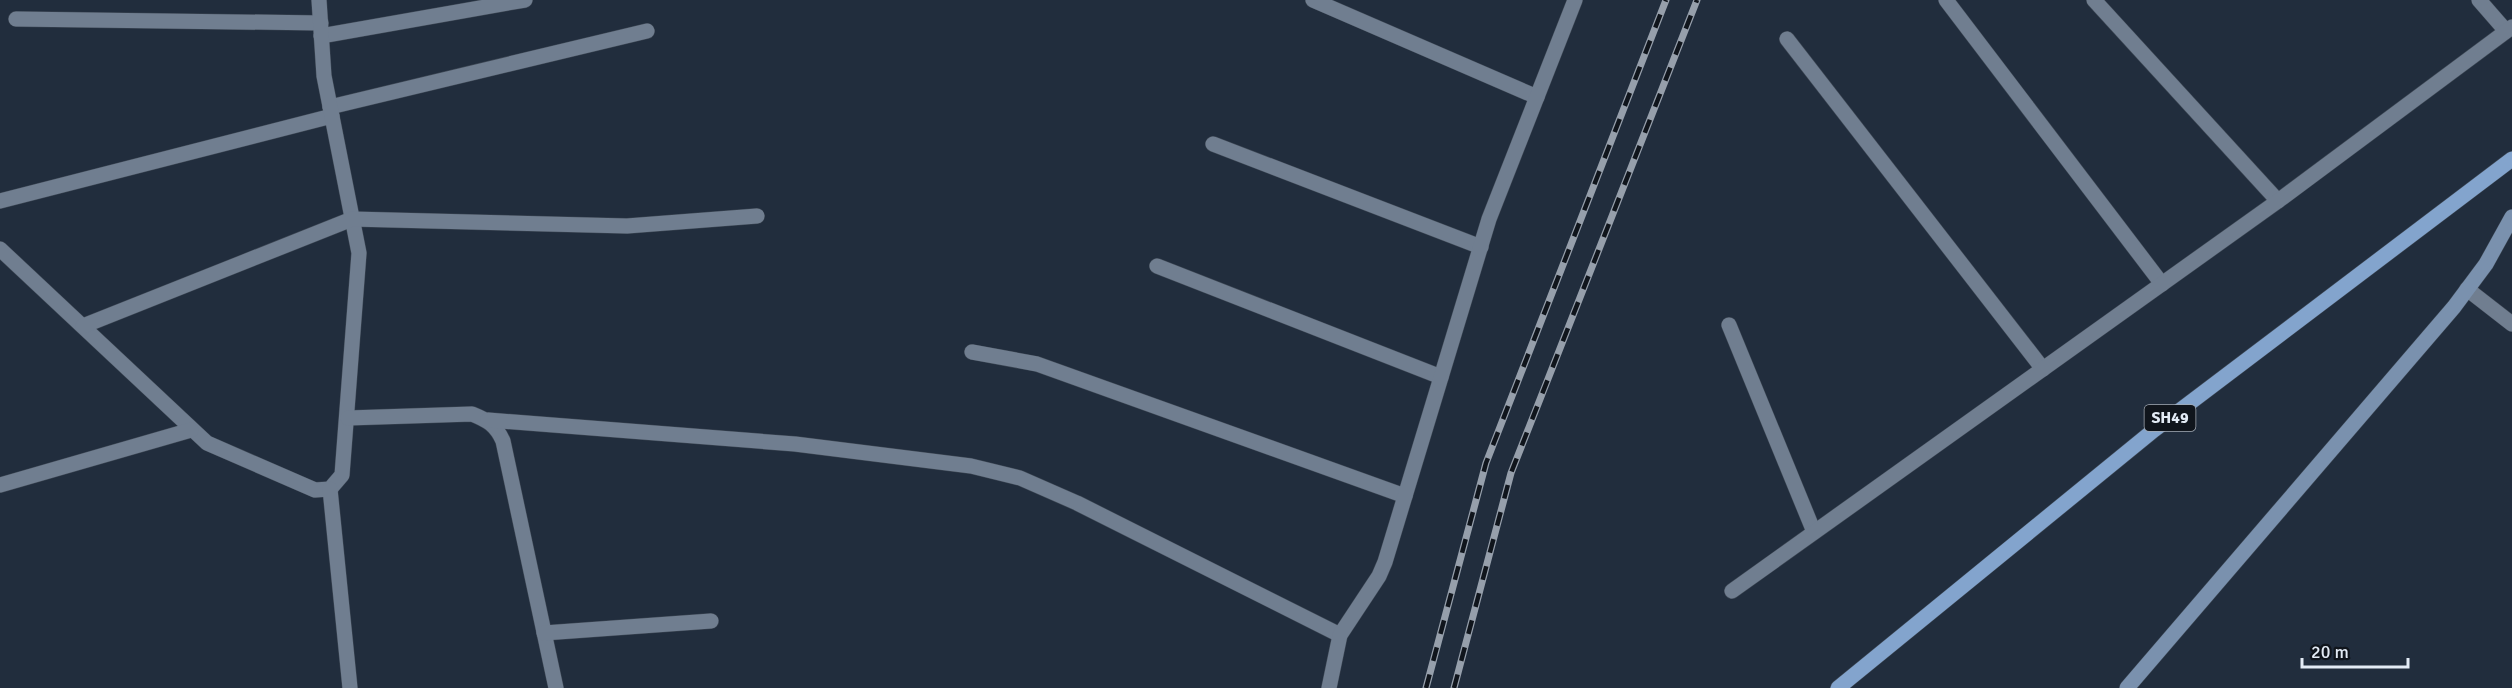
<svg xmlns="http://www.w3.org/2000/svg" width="2512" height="688" viewBox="0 0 2512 688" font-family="Signika,sans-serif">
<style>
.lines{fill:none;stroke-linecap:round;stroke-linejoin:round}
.lane-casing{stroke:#3e4855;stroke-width:16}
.street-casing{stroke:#3e4855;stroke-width:16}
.secondary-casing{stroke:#3e4855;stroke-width:16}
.primary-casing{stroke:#3e4855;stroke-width:16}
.lane{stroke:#707e90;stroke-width:15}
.street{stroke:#707e90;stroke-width:15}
.secondary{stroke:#7a91ae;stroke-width:15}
.primary{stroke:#83a4cd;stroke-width:15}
.rail-casing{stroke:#969fab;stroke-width:7}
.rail{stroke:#10151c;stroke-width:4.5;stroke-dasharray:14;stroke-linecap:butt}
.labels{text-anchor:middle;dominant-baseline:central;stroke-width:6;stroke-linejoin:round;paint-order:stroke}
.shield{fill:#10151c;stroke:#a4abb4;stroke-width:1.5}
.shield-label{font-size:16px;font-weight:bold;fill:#e3ebf5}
</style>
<rect width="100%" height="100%" fill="#212d3d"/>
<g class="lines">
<defs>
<polyline id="lane" points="2467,289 2512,324"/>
<g id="street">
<polyline points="1313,0 1537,97"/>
<polyline points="1946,0 2162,284"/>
<polyline points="2094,0 2278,201"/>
<polyline points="2479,0 2506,31"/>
<polyline points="16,19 321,23"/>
<polyline points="321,36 525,0"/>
<polyline points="1787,39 2043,369"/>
<polyline points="330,107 647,31"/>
<polyline points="1213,144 1481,247"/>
<polyline points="0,201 332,116"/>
<polyline points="0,249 207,443 315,490 330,489 342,475 359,253 324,76 319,0"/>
<polyline points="1157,266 1441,377"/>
<polyline points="1729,325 1814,532"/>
<polyline points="83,326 352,219 627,226 757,216"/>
<polyline points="972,352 1037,364 1405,496"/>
<path d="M348,418l124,-4c15,6 24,11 31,27l53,247"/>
<polyline points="488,420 795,444 971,466 1020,478 1077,503 1340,635"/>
<polyline points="0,485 191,430"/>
<polyline points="330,489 350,688"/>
<polyline points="1732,591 2278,201 2512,27"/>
<polyline points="544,633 711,621"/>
<polyline points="1329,688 1340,635 1379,576 1385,562 1489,219 1575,0"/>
</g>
<polyline id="secondary" points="2127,688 2454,307 2486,264 2512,217"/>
<polyline id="primary" points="1838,688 2154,430 2512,159"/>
</defs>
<use href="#lane" class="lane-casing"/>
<use href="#street" class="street-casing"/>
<use href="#secondary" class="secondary-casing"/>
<use href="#primary" class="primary-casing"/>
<use href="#lane" class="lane"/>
<use href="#street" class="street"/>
<use href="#secondary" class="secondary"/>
<use href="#primary" class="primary"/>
<defs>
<g id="rail">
<polyline points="1426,688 1486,463 1666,0"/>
<polyline points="1454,688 1511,473 1697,0"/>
</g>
</defs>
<use href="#rail" class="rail-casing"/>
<use href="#rail" class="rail"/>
</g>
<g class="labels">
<rect class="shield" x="2144.5" y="405" width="51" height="26" rx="4.5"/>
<g class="shield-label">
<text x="2170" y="418">SH49</text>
</g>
</g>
<path d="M2302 658v9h106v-9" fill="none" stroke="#e3ebf5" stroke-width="3"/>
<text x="2311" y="658" font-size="18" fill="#e3ebf5" stroke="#10151c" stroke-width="4.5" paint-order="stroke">20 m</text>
</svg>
